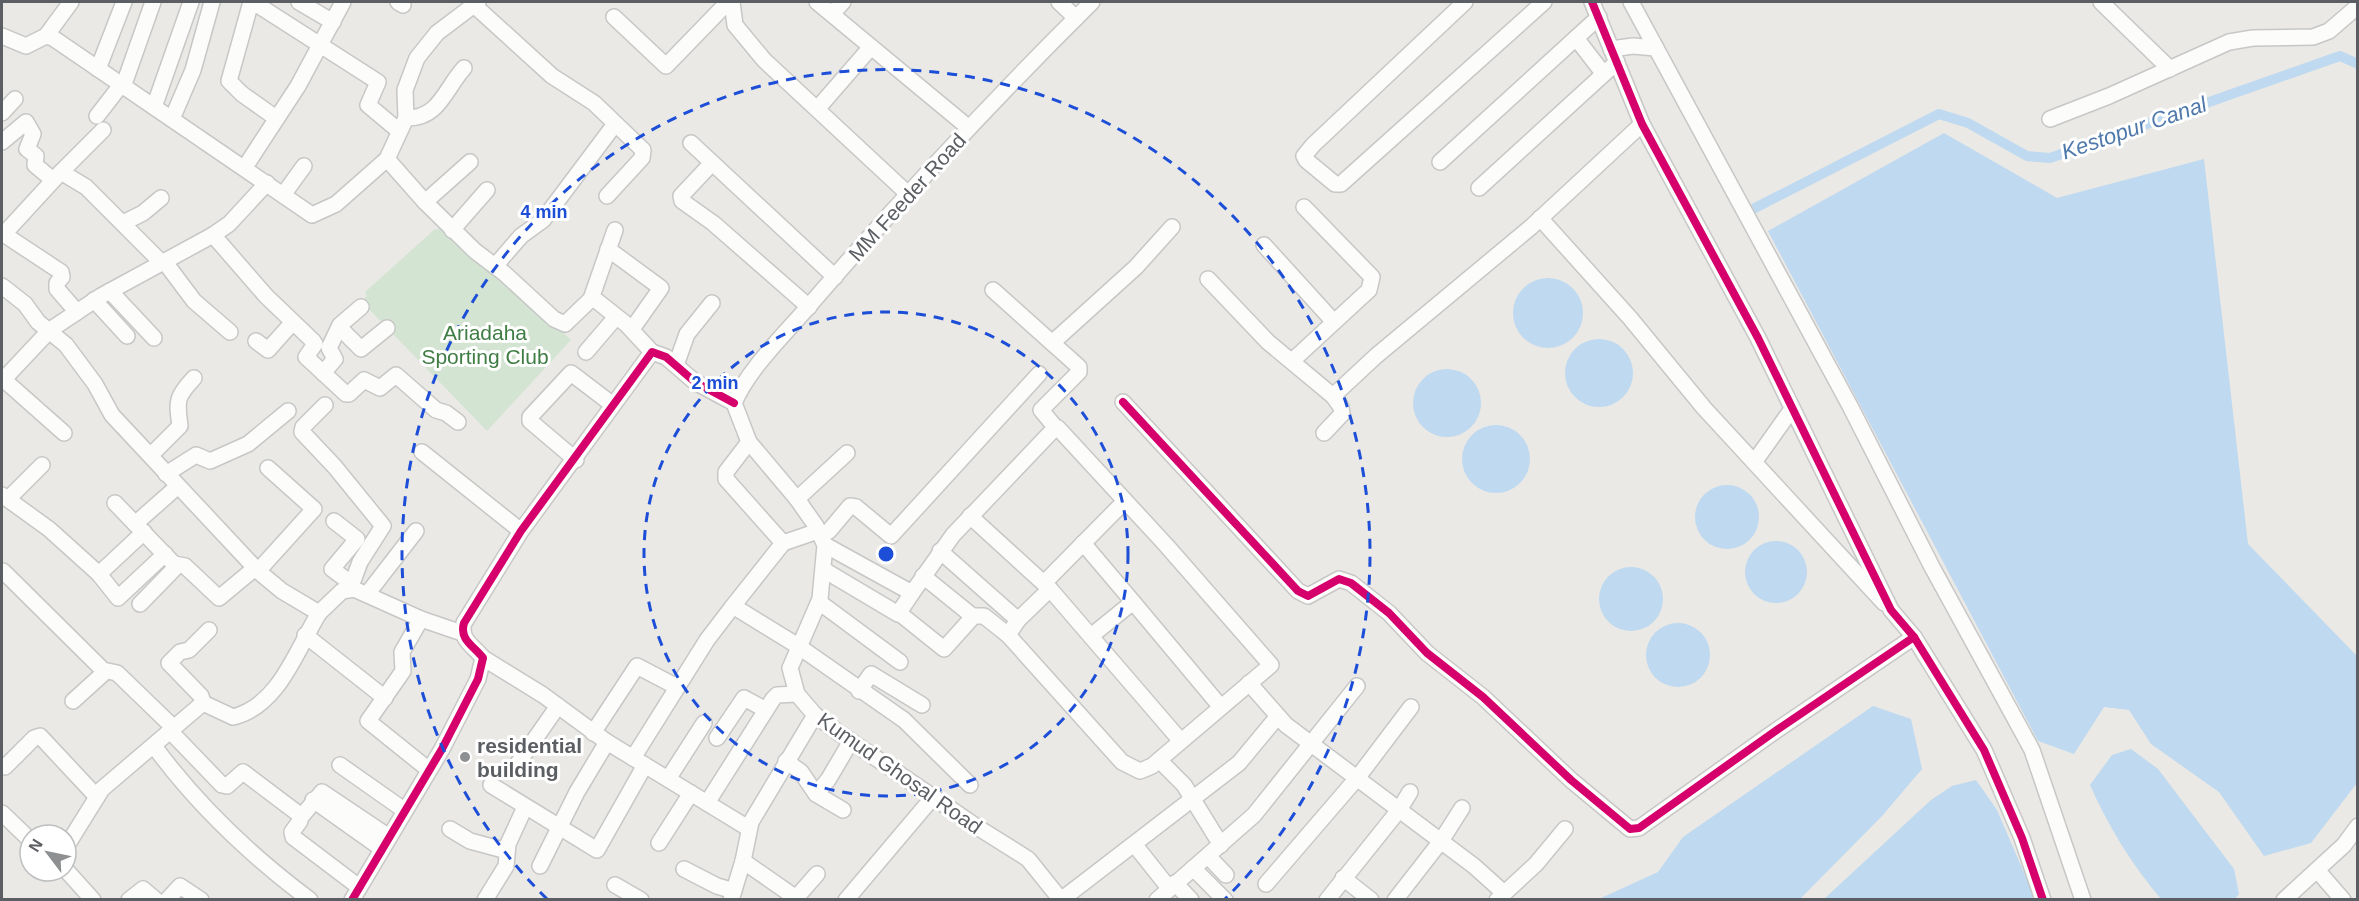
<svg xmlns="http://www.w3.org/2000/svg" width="2359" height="901" viewBox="0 0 2359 901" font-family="Arial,sans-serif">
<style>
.green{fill:#d4e4d2}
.water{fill:#bed9f0}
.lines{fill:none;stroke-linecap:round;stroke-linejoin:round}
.canal{stroke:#bed9f0;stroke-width:10}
.minor-casing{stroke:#c7c7c7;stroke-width:18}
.minor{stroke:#fcfcfb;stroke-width:15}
.cycleway-casing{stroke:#fff;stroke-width:11}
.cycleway{stroke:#d6006c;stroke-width:8}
.ring{fill:none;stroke:#1d4ed8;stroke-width:3;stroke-dasharray:10 8}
.poi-dot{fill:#8d8f90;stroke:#fff;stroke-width:2}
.labels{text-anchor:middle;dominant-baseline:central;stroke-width:6;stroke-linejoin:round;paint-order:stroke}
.street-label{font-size:21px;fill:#5b5e62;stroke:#fff}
.park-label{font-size:21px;fill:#3f7d44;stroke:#fff}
.poi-label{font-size:21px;font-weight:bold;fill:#5b5e62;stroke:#fff;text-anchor:start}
.water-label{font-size:22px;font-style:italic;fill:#4f79ab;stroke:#fff}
.centre{fill:#1d4ed8;stroke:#fff;stroke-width:3}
.ring-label{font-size:18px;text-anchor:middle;font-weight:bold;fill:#1d4ed8;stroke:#fff;stroke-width:6;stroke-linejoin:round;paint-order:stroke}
</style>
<rect width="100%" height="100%" fill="#eae9e5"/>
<polygon class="green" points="441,226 571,340 487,431 361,301 367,296 365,292 435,229 437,230"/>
<g class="water">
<polygon points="1944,133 2057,198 2204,159 2248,544 2357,656 2357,783 2311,843 2264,856 2219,792 2151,744 2129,710 2104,707 2074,754 2038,741 1768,231"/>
<circle cx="1548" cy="313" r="35"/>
<circle cx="1599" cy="373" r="34"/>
<circle cx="1447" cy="403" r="34"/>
<circle cx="1496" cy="459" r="34"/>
<circle cx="1727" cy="517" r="32"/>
<circle cx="1776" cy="572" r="31"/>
<circle cx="1631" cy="599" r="32"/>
<circle cx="1678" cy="655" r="32"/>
<polygon points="1873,706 1911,719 1922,769 1882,816 1800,899 1599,899 1658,872 1683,837"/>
<path d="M2131,749l27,20 76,100 5,25 -4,5h-74c-29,-34 -53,-73 -71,-114l22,-30z"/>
<polygon points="1976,780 1997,810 2031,889 2033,899 1824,899 1931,800 1952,786"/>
</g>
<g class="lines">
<polyline class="canal" points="1755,208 1939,114 1968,123 2027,156 2050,158 2340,56 2358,64"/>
<defs>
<g id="minor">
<polyline points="251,2 229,81 242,94 276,118"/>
<polyline points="253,2 378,82 368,105 399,131"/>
<polyline points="299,2 333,22"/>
<polyline points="398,2 403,5"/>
<polyline points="732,2 735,25 764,60 907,193"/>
<polyline points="817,2 969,128"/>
<polyline points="1059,2 1076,18"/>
<polyline points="1465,2 1313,145 1304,156 1306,160 1335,184 1341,184 1544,2"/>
<polyline points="1592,2 1642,124 1758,338 1891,610 1914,637 1984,750 2022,838 2043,900"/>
<polyline points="1631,2 1850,406 1932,567 2032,750 2083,900"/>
<polyline points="2101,2 2170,69"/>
<polyline points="475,6 552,76 594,103 643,150 642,158 607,196"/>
<polyline points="832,14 843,2"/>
<polyline points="614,17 666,66 728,2"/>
<polyline points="2,36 26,46 46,36 53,38 312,215 336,204 387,159 406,118 405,90 417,58 437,33 478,2"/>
<polyline points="46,36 71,2"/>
<polyline points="1576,38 1603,73"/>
<polyline points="1611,49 1633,46 1656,48"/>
<polyline points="98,69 124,2"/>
<polyline points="123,87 153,2"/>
<polyline points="154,107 191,2"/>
<polyline points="818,108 871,47"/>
<polyline points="2,113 15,99"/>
<polyline points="97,116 121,85"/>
<path d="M406,118c33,1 39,-29 58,-50"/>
<polyline points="172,119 193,70 212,2"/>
<polyline points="2050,119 2109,96 2229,42 2253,38 2313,37 2329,31 2358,6"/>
<polyline points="2,142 26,122 33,134 27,149 36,156 35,165 53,180"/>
<polyline points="691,143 835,277"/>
<polyline points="387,159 425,202 475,251 504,273 554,319 565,324 591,299 597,301 626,324 652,352"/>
<polyline points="1440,162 1599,17"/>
<polyline points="712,163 681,196 682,201 713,223 809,307"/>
<polyline points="245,167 298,86 343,2"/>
<polyline points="61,172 103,130"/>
<polyline points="1479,188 1617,62"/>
<polyline points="283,195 304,166"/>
<polyline points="425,202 470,162"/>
<polyline points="1540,218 1630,318 1704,408 1884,603"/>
<polyline points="123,223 143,213 161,198"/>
<polyline points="452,230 487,190"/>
<polyline points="2,233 61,272 62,277 57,283 57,289 77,312"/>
<polyline points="4,234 61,172 86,187 161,262"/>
<polyline points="213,235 266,296 313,341 315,344 306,357 346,394 349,394 364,380 380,388 396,375 436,410 446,413 458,422"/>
<polyline points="1264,245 1334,322"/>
<polyline points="608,249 661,288 632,329"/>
<polyline points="164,261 194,301 230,332"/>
<polyline points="495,266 521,236 543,220 615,124"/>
<polyline points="1208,279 1268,342 1333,396 1341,407 1342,414 1324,433"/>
<polyline points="2,286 25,304 38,322 66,345 95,384 112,415 258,571 282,591 319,613 342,591 354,589 421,619 462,633"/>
<polyline points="993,290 1079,367 1079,372 1041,410 1056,428"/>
<polyline points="110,291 154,338"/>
<polyline points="591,299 615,230"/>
<polyline points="94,300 127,336"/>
<polyline points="339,327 361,349 387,328"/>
<polyline points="256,341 268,350 293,322"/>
<polyline points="1052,343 1136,267 1172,227"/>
<polyline points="586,352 616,317"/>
<polyline points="1292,361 1369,290 1372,277 1304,207"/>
<polyline points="676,365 687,334 712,303"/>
<polyline points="323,373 335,359 329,348 340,325 361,307"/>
<polyline points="3,379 64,433"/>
<polyline points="2,381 50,330 101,296 213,235 229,224 267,183"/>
<polyline points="1333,396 1376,356 1531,227 1642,124"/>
<polyline points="1123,402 1298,591 1308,596 1339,579 1351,583 1389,613 1427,653 1483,697 1571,780 1630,829 1639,828 1774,732 1914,637"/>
<polyline points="734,403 749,442 797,499 816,526 825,545 820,599 790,668 797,694 815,715 839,733 977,827 1028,859 1061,900"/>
<path d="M734,403c15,-36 56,-74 81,-104 89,-103 181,-202 277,-297"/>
<polyline points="325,405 303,427 302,432 335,467 383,526 360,562 350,589"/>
<polyline points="422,452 521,531"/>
<path d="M151,455l29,-29c-3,-24 -5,-28 14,-48"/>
<polyline points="576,460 530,421 530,417 571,373 613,405"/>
<polyline points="1755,461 1792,409"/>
<polyline points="166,474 196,455 210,461 248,444 288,411"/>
<polyline points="2,495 49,529 99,574 118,598 165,554"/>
<polyline points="8,499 42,465"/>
<polyline points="797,499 847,453"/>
<polyline points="115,503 174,564 185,566 219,598 255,568"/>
<polyline points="970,516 1050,589 1180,740"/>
<polyline points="334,521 357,539 332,569 352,584"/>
<polyline points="135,524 178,486"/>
<polyline points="783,543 818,531 821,535 829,531 850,506 856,507 891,536 1039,374"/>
<polyline points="1083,543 1133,602"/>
<polyline points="825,545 912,593 953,535 1054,429 1058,428 1166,545 1271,665 1152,766 1140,771 1122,762 1008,635 1018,620"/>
<polyline points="940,551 1018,620 1050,589"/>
<polyline points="824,570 898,614 912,593"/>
<polyline points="3,571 103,670 117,673 174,728"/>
<polyline points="258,571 314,509 268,468"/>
<polyline points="99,574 144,532"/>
<polyline points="1044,583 1125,501"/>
<polyline points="368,593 416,531"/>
<polyline points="819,602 900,662"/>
<polyline points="140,604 178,565"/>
<polyline points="733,606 783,543 726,479 726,472 749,442"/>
<polyline points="899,613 944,649 971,619 970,614 923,576"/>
<polyline points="971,616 984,616 1008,635"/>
<polyline points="421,619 402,652 403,671 368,721 429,770"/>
<polyline points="305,635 385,698"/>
<polyline points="1091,636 1133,602 1220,706"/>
<polyline points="483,658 543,695 607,742 748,828"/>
<polyline points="1249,683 1286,725 1474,866 1504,893"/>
<polyline points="859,691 871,674 922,705"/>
<polyline points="73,701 105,672"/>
<polyline points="203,703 201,696 169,663 180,652 189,650 209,630"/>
<polyline points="170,731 222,785 227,786 243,772 300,815 300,821 292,832 293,837 359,887"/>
<polyline points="593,733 637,666 677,687"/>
<polyline points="717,738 744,698 766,710"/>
<path d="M154,746c44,60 96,109 156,154"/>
<polyline points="633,758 707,640 733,606 798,646 904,720 970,785"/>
<polyline points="1159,760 1184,785 1221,845"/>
<polyline points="786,761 801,772 816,794 843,810"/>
<polyline points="340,765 404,810"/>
<polyline points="516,766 558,706"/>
<polyline points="5,767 34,738 40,736 97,797"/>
<polyline points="668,779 704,723"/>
<polyline points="491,785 597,850 645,765"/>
<polyline points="816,794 828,780 851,741"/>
<polyline points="313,800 382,849"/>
<polyline points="707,803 773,699 777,695 797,694"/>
<polyline points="2,813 30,840"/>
<polyline points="301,817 322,792 389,837"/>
<polyline points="450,829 470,841 507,851"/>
<polyline points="659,843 691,793"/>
<polyline points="1134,844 1169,888"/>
<path d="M66,847l36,-58 101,-86 30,14c46,-11 64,-68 86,-104"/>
<polyline points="1208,856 1226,875"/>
<polyline points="743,861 796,898 817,874"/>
<polyline points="540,866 577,792 607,742"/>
<polyline points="1193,868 1225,900"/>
<polyline points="684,869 717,886 734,891"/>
<polyline points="66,870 93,900"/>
<polyline points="2317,870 2343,900"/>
<polyline points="1343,878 1371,900"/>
<polyline points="1175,883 1191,900"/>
<polyline points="1266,884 1358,777 1411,707"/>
<polyline points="615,885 641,900"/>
<polyline points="129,900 143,889 156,900"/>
<polyline points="167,900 180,886 201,900"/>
<path d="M352,900l90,-151 36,-70 5,-21c-9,-12 -24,-18 -19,-35l57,-92 131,-179 14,5 29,25 39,21"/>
<polyline points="485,900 506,866 508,844 525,807"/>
<polyline points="731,900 743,861 751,822 815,715"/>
<polyline points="846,900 934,796"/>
<polyline points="1061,900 1239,763 1278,716"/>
<polyline points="1157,900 1254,815 1357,686"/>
<polyline points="1327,900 1399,810 1410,792"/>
<polyline points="1395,900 1441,841 1462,808"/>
<polyline points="1497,900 1536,864 1565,829"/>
<polyline points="2284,900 2344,845 2358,826"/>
</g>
</defs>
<use href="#minor" class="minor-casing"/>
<use href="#minor" class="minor"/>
<defs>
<g id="cycleway">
<polyline points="1592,2 1642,124 1758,338 1891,610 1914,637 1984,750 2022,838 2043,900"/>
<polyline points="1123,402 1298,591 1308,596 1339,579 1351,583 1389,613 1427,653 1483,697 1571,780 1630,829 1639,828 1774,732 1914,637"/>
<path d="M352,900l90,-151 36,-70 5,-21c-9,-12 -24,-18 -19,-35l57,-92 131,-179 14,5 29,25 39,21"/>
</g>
</defs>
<use href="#cycleway" class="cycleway-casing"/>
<use href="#cycleway" class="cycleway"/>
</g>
<g class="ring">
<circle cx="886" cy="554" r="242"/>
<path d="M547 899A484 484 0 1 1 1225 899"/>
</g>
<circle class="poi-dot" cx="465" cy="757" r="6"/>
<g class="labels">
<g class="street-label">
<text transform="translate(907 197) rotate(-48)">MM Feeder Road</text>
<text transform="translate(900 773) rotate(35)">Kumud Ghosal Road</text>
</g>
<g class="park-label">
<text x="485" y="332">Ariadaha<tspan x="485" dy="24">Sporting Club</tspan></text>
</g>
<g class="poi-label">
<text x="477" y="745">residential<tspan x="477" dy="24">building</tspan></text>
</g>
<g class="water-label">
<text transform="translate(2134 128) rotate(-19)">Kestopur Canal</text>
</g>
</g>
<circle cx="886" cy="554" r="9" class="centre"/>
<g class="ring-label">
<text x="544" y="218">4 min</text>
<text x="715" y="389">2 min</text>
</g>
<rect width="2359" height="901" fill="none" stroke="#5b5e62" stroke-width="6"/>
<g transform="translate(48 853) rotate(302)"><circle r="28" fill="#ffffff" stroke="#bdbfc0" stroke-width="1.5"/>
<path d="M0-4.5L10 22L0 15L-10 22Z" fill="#8d8f90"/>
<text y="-9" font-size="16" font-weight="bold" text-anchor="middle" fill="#5b5e62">N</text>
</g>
</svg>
